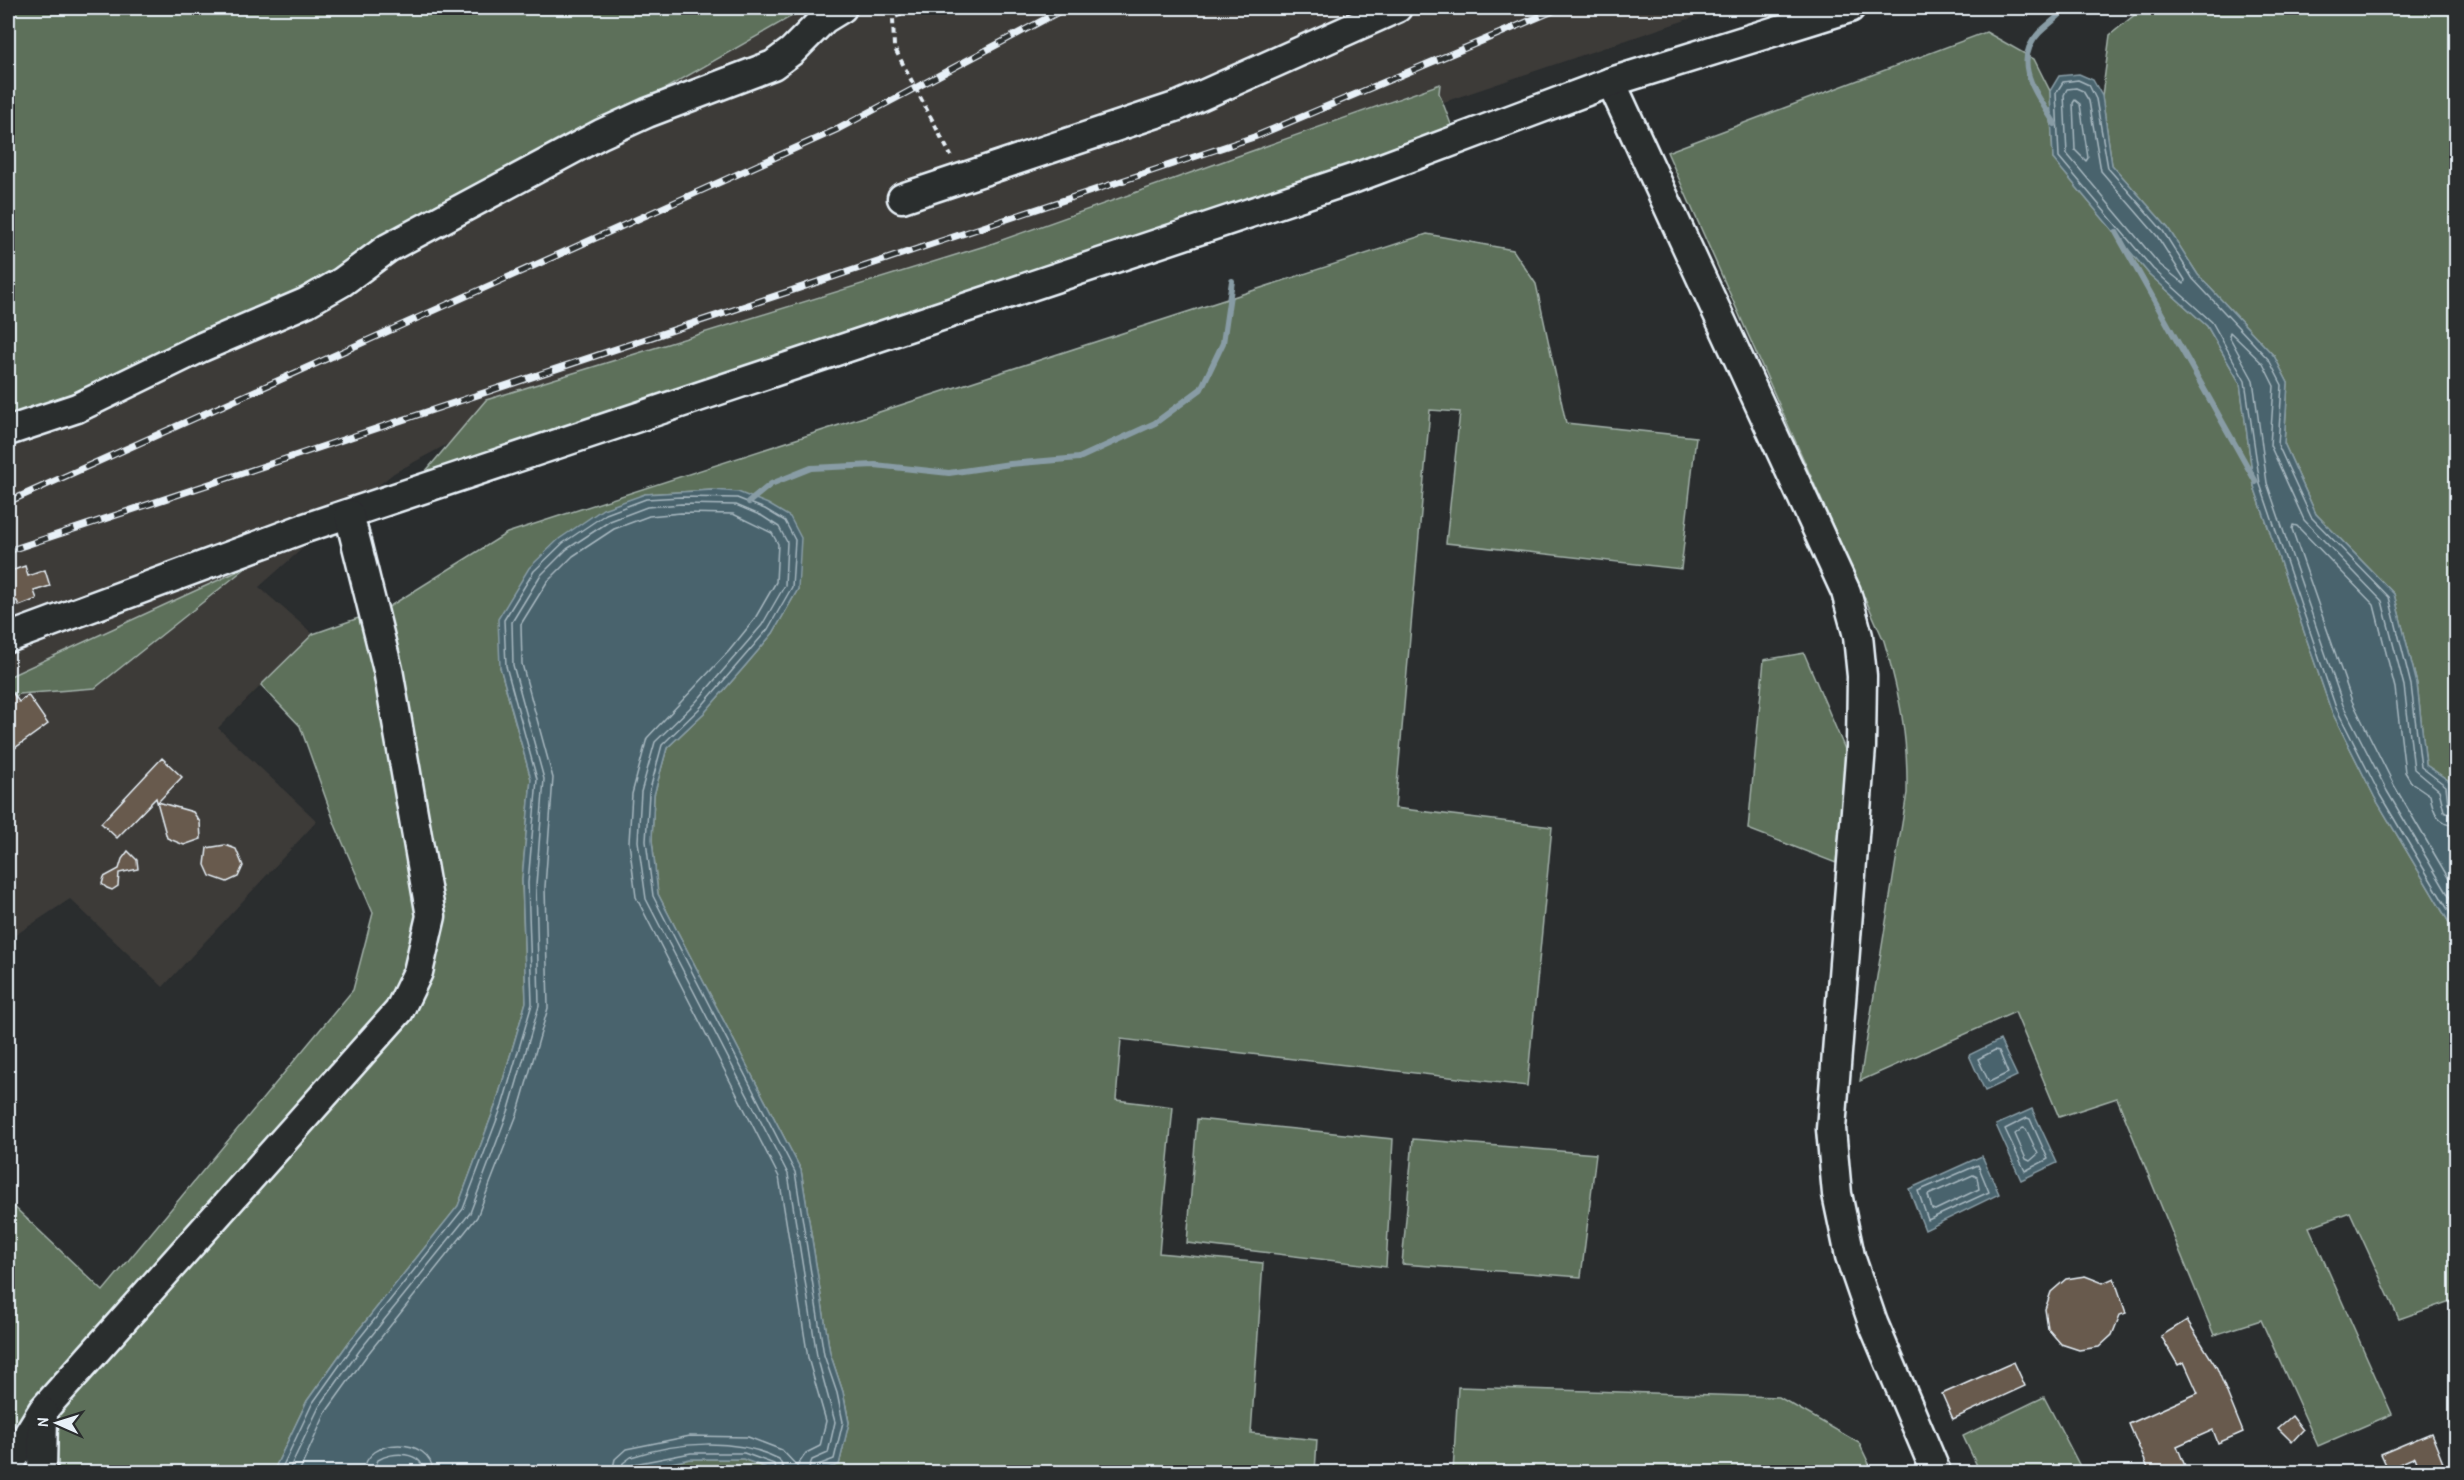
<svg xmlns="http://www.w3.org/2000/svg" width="2464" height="1480" viewBox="0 0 2464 1480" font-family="'Patrick Hand',sans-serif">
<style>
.built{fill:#3c3a38}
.green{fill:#5d705a;stroke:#a2b0a9;stroke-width:1.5}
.water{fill:#48636d;stroke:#889ca5;stroke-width:1.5}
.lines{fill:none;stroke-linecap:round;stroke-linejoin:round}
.shore{stroke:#a8b8c0;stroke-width:1.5}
.stream{stroke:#889ca5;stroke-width:6}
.building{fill:#675a4e;stroke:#e8f1f8;stroke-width:1.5}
.minor-casing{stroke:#e8f1f8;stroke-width:33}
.path{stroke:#e8f1f8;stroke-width:4;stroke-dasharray:6 4.5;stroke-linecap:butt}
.minor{stroke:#2a2d2e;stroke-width:28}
.rail-casing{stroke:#e8f1f8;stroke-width:7}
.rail{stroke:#2a2d2e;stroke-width:4.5;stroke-dasharray:14;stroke-linecap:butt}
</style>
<rect width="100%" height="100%" fill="#2a2d2e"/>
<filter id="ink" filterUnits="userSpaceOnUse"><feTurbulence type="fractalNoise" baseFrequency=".0167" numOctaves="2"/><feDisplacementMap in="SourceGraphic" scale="12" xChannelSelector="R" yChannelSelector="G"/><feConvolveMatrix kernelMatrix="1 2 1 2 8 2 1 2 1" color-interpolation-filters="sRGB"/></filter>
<g filter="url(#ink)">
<polygon class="built" points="806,8 1721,8 466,434 394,473 329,525 259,587 313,634 218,728 317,821 163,987 70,899 8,940 8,702 19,694 95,688 105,679 8,673 8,436 282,308"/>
<g class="green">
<polygon points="8,8 806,8 282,308 8,436"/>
<polygon points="2143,8 2456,8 2456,839 2452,783 2426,765 2417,684 2394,594 2316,514 2284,443 2288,383 2274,356 2198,275 2168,228 2112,165 2102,96 2110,35"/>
<path d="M1986,32l48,27 16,32 3,68 96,115 58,52 33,57 14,103 77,224 44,88 81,136v365l-57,20 -49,-107 -41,15 83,187 -74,32 -57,-126 -47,15 -97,-237 -58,19 -44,-105 -155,69 47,-288c1,-58 -7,-97 -23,-152l-217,-489z"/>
<polygon points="1440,84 1439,93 1457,140 479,458 425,472 486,400 988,245"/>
<polygon points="1427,234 1513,250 1536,284 1566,423 1696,437 1681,569 1446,543 1460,412 1430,410 1395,808 1552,827 1527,1086 1121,1039 1116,1100 1173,1107 1159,1253 1263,1263 1251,1433 1317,1440 1315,1472 811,1472 839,1465 849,1422 843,1392 830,1353 801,1170 658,894 652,840 654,795 667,748 705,712 745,666 773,633 798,589 713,490 645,494 500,667 531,779 522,880 526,1002 496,1104 458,1206 349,1342 307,1401 273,1472 8,1472 8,1201 103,1291 353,990 373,913 336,827 300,726 261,685 313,634 387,608 507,533"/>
<polygon points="247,567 95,688 19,694 8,702 8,677"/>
<polygon points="1804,653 1847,754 1836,863 1748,829 1764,660"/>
<polygon points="1197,1119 1393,1139 1386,1267 1187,1243"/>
<polygon points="1413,1139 1596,1154 1581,1277 1402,1264"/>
<polygon points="1458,1387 1779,1397 1859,1443 1873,1472 1453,1472"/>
<polygon points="2044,1397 2083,1472 1980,1472 1963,1436"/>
<polygon points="690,1459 743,1459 775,1471 797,1472 626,1472"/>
</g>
<g class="water">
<polygon points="2079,74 2093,80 2102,96 2112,165 2168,228 2198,275 2274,356 2288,383 2284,443 2316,514 2394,594 2417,684 2426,765 2452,783 2456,839 2456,934 2375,798 2331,710 2254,486 2240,383 2207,326 2149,274 2053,159 2050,91 2059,76"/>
<polygon points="713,490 738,492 768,504 790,517 801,538 798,589 773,633 745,666 705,712 667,748 654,795 652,840 658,894 801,1170 830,1353 843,1392 849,1423 839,1465 811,1472 797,1472 775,1471 743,1459 690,1459 626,1472 416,1472 414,1470 392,1468 376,1472 273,1472 307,1401 349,1342 458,1206 496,1104 526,1002 522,879 531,779 500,667 498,619 529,568 559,539 603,509 645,494"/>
<polygon points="2000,1040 2017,1076 1985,1091 1969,1055"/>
<polygon points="2032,1109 2057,1163 2021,1180 1996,1125"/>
<polygon points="1982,1156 1999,1194 1925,1230 1909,1189"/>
</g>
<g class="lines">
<g class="shore">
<polygon points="2076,88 2083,91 2089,101 2101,171 2157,236 2185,280 2184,284 2159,264 2067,154 2064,95 2067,89"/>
<polygon points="2075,100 2080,104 2088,158 2086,161 2075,150 2073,103"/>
<polyline points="2456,808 2448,804 2446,786 2421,767 2411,685 2389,597 2311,517 2278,445 2282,385 2269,360 2193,279 2163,231 2108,168 2096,99 2089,85 2078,80 2063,82 2056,93 2059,157 2153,269 2212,322 2245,381 2260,484 2336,708 2380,795 2456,923"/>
<polyline points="2456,816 2444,811 2439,790 2414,769 2404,686 2382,601 2304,520 2270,445 2274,386 2263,364 2230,332 2229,336 2253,380 2267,483 2343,705 2387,791 2456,908"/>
<path d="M2456,825c-18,-1 -23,-13 -26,-30l-19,-13 -6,-10 -10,-84 -21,-83 -77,-79 -4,-1 -1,4 60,172 43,86 61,104"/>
<polygon points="1995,1050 1999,1051 2008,1073 1989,1082 1978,1059"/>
<polygon points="2027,1118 2030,1119 2048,1159 2025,1171 2005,1129"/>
<polygon points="2023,1128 2026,1129 2038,1154 2030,1161 2026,1159 2015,1134"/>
<polygon points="1978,1165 1989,1192 1928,1220 1918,1191"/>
<polygon points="1973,1175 1977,1177 1979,1189 1935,1210 1932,1209 1928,1195"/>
<polyline points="280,1472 312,1404 354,1345 463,1209 502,1106 532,1004 528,883 537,779 506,666 504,620 534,571 563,543 606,514 646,499 681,497 737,498 765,509 785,521 795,540 792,587 768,629 700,708 662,745 649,793 646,841 653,896 795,1172 824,1355 837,1393 843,1422 834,1459 818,1465 815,1472"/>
<polyline points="288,1472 319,1407 360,1350 470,1213 509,1109 539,1006 536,885 544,779 513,665 512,622 540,576 567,549 610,521 647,507 681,504 736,505 762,516 779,527 787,542 785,585 762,625 695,703 655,742 641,792 638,841 646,899 788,1174 817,1356 835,1422 828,1453 812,1460 807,1472"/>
<polyline points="299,1472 326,1412 367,1355 477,1217 518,1112 548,1008 545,887 553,778 522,664 521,624 547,582 573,556 614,529 649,516 681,513 733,514 772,533 778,544 776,582 754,620 729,651 647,738 632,794 629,842 636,897 779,1177 808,1358 826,1421 820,1446 806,1453 797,1466 782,1450 748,1437 690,1436 626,1449 615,1459 612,1472"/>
<path d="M364,1472c1,-36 68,-36 69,0"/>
<path d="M373,1472l5,-12c14,-9 44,-9 46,12"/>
<path d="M621,1472l2,-9 8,-6c46,-15 104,-20 148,2l6,13"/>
<polyline points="629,1472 634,1464 691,1453 744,1453 774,1464 778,1472"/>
</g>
<g class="stream">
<path d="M2055,124c-17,-29 -45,-61 -16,-91 9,-9 20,-16 27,-25"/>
<polyline points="2116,232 2256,482"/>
<polyline points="749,502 771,484 811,468 875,465 949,473 1010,464 1079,458 1155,423 1201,389 1223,343 1232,281"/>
</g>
</g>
<g class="building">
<polygon points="25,566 28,576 45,570 50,586 34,591 37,599 19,606 17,601 8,601 8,572"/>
<polygon points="8,686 19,702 28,695 48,724 8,753"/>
<polygon points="162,758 182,777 158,802 193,812 200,822 201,839 184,845 167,838 156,798 117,838 101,823"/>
<polygon points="225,845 236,849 243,866 238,877 227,882 210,876 205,865 207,848"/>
<polygon points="128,851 137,860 138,869 119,873 118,886 112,890 107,888 102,884 104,877 119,869 122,859"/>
<polygon points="2085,1276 2103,1283 2114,1278 2126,1313 2120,1315 2112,1335 2099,1347 2079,1350 2061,1344 2048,1329 2045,1309 2051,1292 2066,1279"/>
<polygon points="2187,1320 2217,1368 2243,1432 2218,1443 2213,1430 2177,1446 2185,1466 2169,1473 2150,1473 2129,1424 2198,1393 2184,1362 2178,1365 2161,1336"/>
<polygon points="2014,1362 2025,1386 1953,1419 1942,1394"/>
<polygon points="2292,1416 2303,1430 2292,1442 2278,1428"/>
<polygon points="2431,1433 2447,1473 2421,1473 2415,1457 2388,1469 2381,1454"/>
</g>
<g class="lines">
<defs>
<g id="minor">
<polyline points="1611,82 1846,592 1858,636 1862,676 1861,747 1831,1129 1837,1194 1850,1256 1873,1323 1936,1472"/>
<polyline points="902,198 1178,106 1397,8"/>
<polyline points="8,431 77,408 202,347 307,302 342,282 388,248 601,134 647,113 773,65 792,51 824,19 842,8"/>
<polyline points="8,638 305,528 1355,178 1611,82 1850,8"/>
<polyline points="8,1467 43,1410 399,1011 418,972 431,916 388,670 349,514"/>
<polyline points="42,1472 43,1412"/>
</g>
</defs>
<use href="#minor" class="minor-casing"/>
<polyline class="path" points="903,8 897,10 900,15 893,18 894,47 951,156"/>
<use href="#minor" class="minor"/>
<defs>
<g id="rail">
<polyline points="8,502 838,129 1066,8"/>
<polyline points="8,551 1254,137 1560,8"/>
</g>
</defs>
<use href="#rail" class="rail-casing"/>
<use href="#rail" class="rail"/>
</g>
</g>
<rect width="2464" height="1480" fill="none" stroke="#2a2d2e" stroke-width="30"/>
<rect x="15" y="15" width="2434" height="1450" fill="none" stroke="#e8f1f8" stroke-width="2" filter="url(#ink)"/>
<g transform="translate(57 1423) rotate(273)" stroke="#2a2d2e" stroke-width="4.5" paint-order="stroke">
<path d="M0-4.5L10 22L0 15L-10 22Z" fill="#e8f1f8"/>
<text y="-9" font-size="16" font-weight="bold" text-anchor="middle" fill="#e8f1f8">N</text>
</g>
</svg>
